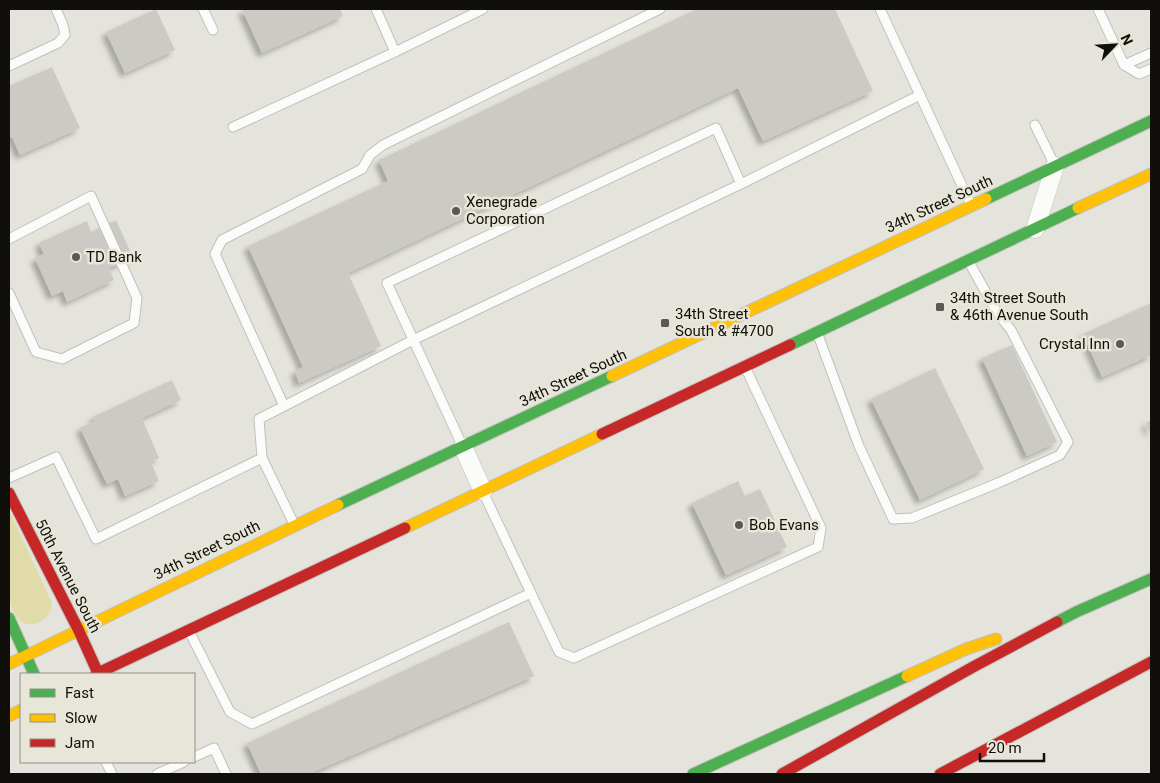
<svg xmlns="http://www.w3.org/2000/svg" width="1160" height="783" viewBox="0 0 1160 783" font-family="Roboto,sans-serif">
<style>
.green{fill:#e1dba9}
.building{fill:#cbcac4;filter:url(#shadow)}
.lines{fill:none;stroke-linecap:round;stroke-linejoin:round}
.lane-casing{stroke:#c1c1bb;stroke-width:11}
.street-casing{stroke:#c1c1bb;stroke-width:19}
.fast-casing{stroke:#c1c1bb;stroke-width:13}
.slow-casing{stroke:#c1c1bb;stroke-width:13}
.jam-casing{stroke:#c1c1bb;stroke-width:13}
.lane{stroke:#fbfbfa;stroke-width:9}
.street{stroke:#fbfbfa;stroke-width:18}
.fast{stroke:#4caf50;stroke-width:11}
.slow{stroke:#ffc107;stroke-width:11}
.jam{stroke:#c62828;stroke-width:11}
.poi-dot{fill:#5a5954;stroke:#e7e6d8;stroke-width:2}
.labels{text-anchor:middle;dominant-baseline:central;stroke-width:5;stroke-linejoin:round;paint-order:stroke}
.poi-label{font-size:15px;fill:#100f0b;stroke:#e7e6d8;text-anchor:start}
.street-label{font-size:15px;fill:#100f0b;stroke:#e7e6d8}
</style>
<defs>
<filter id="shadow"><feDropShadow dx="-4.5" dy="4.5" stdDeviation="2.5" flood-color="#0004"/></filter>
</defs>
<rect width="100%" height="100%" fill="#e4e3dc"/>
<path class="green" d="M9,510l43,93c0,13 -16,27 -30,19 -6,-4 -12,-17 -13,-23 -2,-9 0,-19 0,-27 0,-21 0,-42 0,-62z"/>
<g class="building">
<polygon points="156,9 175,50 125,73 106,32"/>
<polygon points="242,9 340,9 343,16 262,53"/>
<polygon points="697,9 835,9 873,91 763,141 738,88 348,273 381,346 299,383 295,371 303,367 248,246 388,181 379,160"/>
<polygon points="52,67 80,128 20,155 12,137 9,138 9,86"/>
<polygon points="116,220 133,257 109,268 114,280 67,302 63,291 52,296 35,258 44,254 39,243 87,221 91,232"/>
<polygon points="1151,303 1151,355 1102,377 1083,334"/>
<polygon points="1012,345 1057,442 1027,456 982,358"/>
<polygon points="935,368 984,469 920,500 871,399"/>
<polygon points="172,380 181,400 142,418 159,458 151,462 159,481 125,496 118,479 107,484 80,428 95,421 93,417"/>
<polygon points="1151,420 1151,435 1146,423"/>
<polygon points="738,481 745,496 760,489 787,547 726,575 692,503"/>
<polygon points="509,622 534,676 309,774 261,774 247,743"/>
</g>
<g class="lines">
<defs>
<g id="lane">
<polyline points="203,9 213,30"/>
<polyline points="376,9 395,52"/>
<polyline points="880,9 920,95"/>
<polyline points="1098,9 1124,65 1139,74 1151,69"/>
<polyline points="1124,65 1151,53"/>
<polyline points="9,66 58,43 65,35 63,25 56,9"/>
<polyline points="1035,125 1054,164"/>
<polyline points="233,127 395,52 483,9"/>
<polyline points="9,239 91,196 137,298 134,323 62,359 36,352 9,293"/>
<polyline points="818,335 859,446 893,519 912,518 998,483 1060,455 1068,442 1011,330 998,314 970,264"/>
<polyline points="284,406 215,254 222,240 362,169 370,155 383,145 660,9"/>
<polyline points="462,445 387,283 716,128 741,184 920,95 970,203"/>
<polyline points="9,478 56,457 96,539 262,458"/>
<polyline points="483,492 559,652 574,658 818,547 821,528 746,369"/>
<polyline points="293,522 262,458 259,419 413,340 741,184"/>
<polyline points="190,633 230,712 252,724 531,593"/>
<polyline points="194,757 214,748 226,774"/>
<polyline points="106,762 112,774"/>
<polyline points="157,774 184,762"/>
</g>
<g id="street">
<polyline points="1035,229 1055,166"/>
<polyline points="463,447 483,491"/>
</g>
<g id="fast">
<polyline points="986,199 1151,121"/>
<polyline points="790,345 1078,208"/>
<polyline points="338,505 612,376"/>
<polyline points="9,618 34,674"/>
<polyline points="1057,622 1076,612 1151,579"/>
<polyline points="693,774 907,676"/>
</g>
<g id="slow">
<polyline points="1078,208 1151,174"/>
<polyline points="612,376 986,199"/>
<polyline points="405,528 602,434"/>
<polyline points="9,664 338,505"/>
<polyline points="907,676 966,649 996,639"/>
<polyline points="9,716 21,710"/>
</g>
<g id="jam">
<polyline points="602,434 790,345"/>
<polyline points="9,493 78,629 98,673"/>
<polyline points="96,674 405,528"/>
<polyline points="782,774 973,667 1057,622"/>
<polyline points="940,774 1151,662"/>
</g>
</defs>
<use href="#lane" class="lane-casing"/>
<use href="#street" class="street-casing"/>
<use href="#fast" class="fast-casing"/>
<use href="#slow" class="slow-casing"/>
<use href="#jam" class="jam-casing"/>
<use href="#lane" class="lane"/>
<use href="#street" class="street"/>
<use href="#fast" class="fast"/>
<use href="#slow" class="slow"/>
<use href="#jam" class="jam"/>
</g>
<g class="poi-dot">
<circle cx="456" cy="211" r="5"/>
<circle cx="76" cy="257" r="5"/>
<rect x="935" y="302" width="10" height="10" rx="2.5"/>
<rect x="660" y="318" width="10" height="10" rx="2.5"/>
<circle cx="1120" cy="344" r="5"/>
<circle cx="739" cy="525" r="5"/>
</g>
<g class="labels">
<g class="poi-label">
<text x="466" y="202">Xenegrade<tspan x="466" dy="17">Corporation</tspan></text>
<text x="86" y="257">TD Bank</text>
<text x="950" y="298">34th Street South<tspan x="950" dy="17">&amp; 46th Avenue South</tspan></text>
<text x="675" y="314">34th Street<tspan x="675" dy="17">South &amp; #4700</tspan></text>
<text x="1110" y="344" text-anchor="end">Crystal Inn</text>
<text x="749" y="525">Bob Evans</text>
</g>
<g class="street-label">
<text transform="translate(939 204) rotate(-25)">34th Street South</text>
<text transform="translate(573 378) rotate(-25)">34th Street South</text>
<text transform="translate(207 550) rotate(-26)">34th Street South</text>
<text transform="translate(68 576) rotate(63)">50th Avenue South</text>
</g>
</g>
<rect width="1160" height="783" fill="none" stroke="#100f0b" stroke-width="20"/>
<rect x="20" y="673" width="175" height="90" fill="#e7e6d8" stroke="#919086"/>
<rect x="30" y="689" width="25" height="8" fill="#4caf50" stroke="#919086"/>
<text x="65" y="698" font-size="15" fill="#100f0b">Fast</text>
<rect x="30" y="714" width="25" height="8" fill="#ffc107" stroke="#919086"/>
<text x="65" y="723" font-size="15" fill="#100f0b">Slow</text>
<rect x="30" y="739" width="25" height="8" fill="#c62828" stroke="#919086"/>
<text x="65" y="748" font-size="15" fill="#100f0b">Jam</text>
<g transform="translate(1115 45) rotate(65)" stroke="#e7e6d8" stroke-width="4" paint-order="stroke">
<path d="M0-4L9 19L0 12L-9 19Z" fill="#100f0b"/>
<text y="-8" font-size="14" font-weight="bold" text-anchor="middle" fill="#100f0b">N</text>
</g>
<path d="M980 753v8h64v-8" fill="none" stroke="#100f0b" stroke-width="2.5"/>
<text x="988" y="753" font-size="15" fill="#100f0b" stroke="#e7e6d8" stroke-width="4" paint-order="stroke">20 m</text>
</svg>
